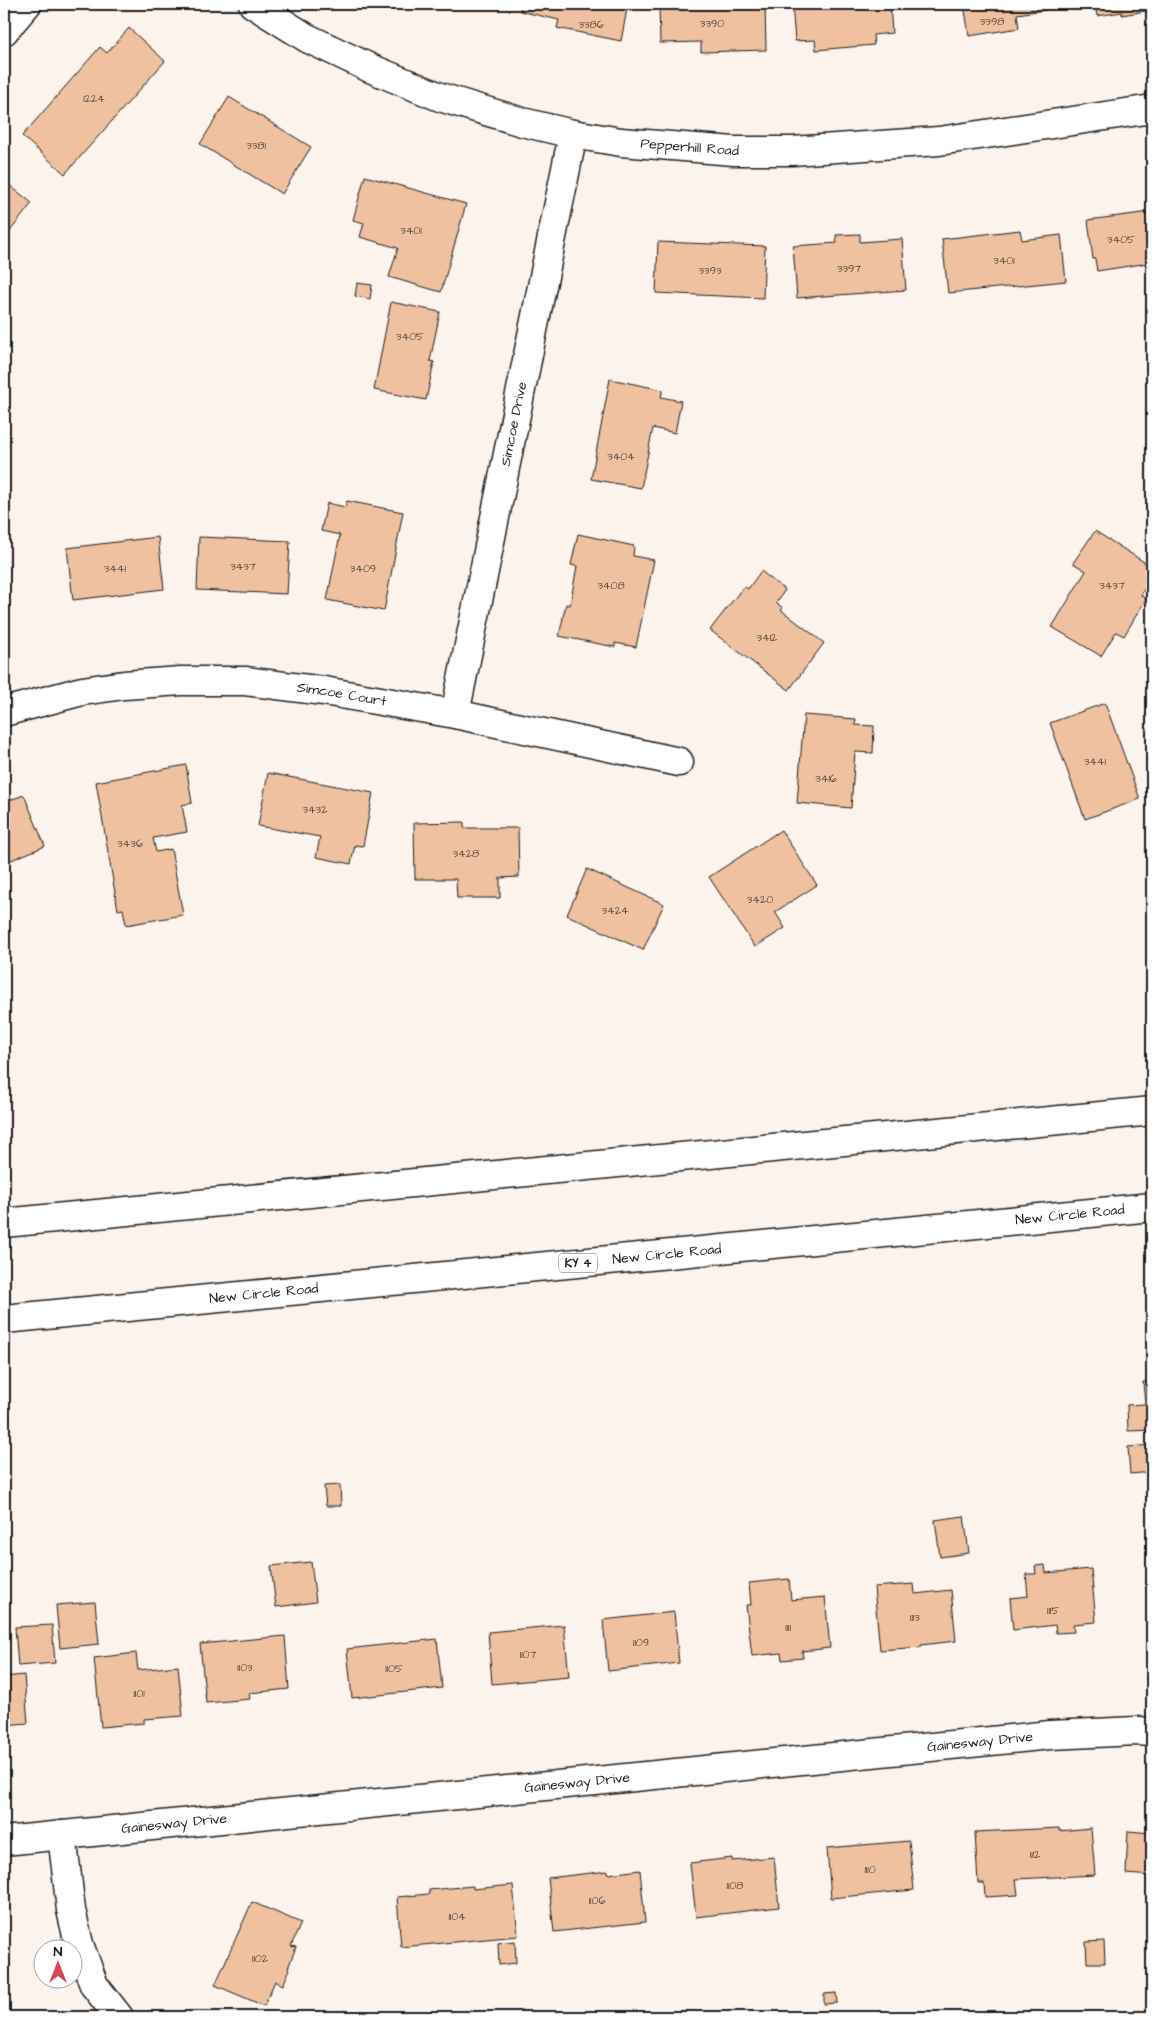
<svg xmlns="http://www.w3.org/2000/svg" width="1156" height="2021" viewBox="0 0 1156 2021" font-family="'Architects Daughter',sans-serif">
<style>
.building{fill:#f0c1a0;stroke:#1c1c1c}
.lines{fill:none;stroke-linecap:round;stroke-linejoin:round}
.minor-casing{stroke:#1c1c1c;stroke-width:31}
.tertiary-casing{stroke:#1c1c1c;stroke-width:31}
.motorway-casing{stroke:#1c1c1c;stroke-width:31}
.minor{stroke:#fff;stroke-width:28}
.tertiary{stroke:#fff;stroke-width:28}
.motorway{stroke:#fff;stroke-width:28}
.labels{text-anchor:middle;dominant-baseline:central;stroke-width:4.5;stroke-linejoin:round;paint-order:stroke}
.number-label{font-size:11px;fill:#51453d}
.shield{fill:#fff;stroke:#606060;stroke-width:1}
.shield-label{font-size:12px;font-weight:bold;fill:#1c1c1c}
.street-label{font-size:14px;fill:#1c1c1c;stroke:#fff}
</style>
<rect width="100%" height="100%" fill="#fcf3ec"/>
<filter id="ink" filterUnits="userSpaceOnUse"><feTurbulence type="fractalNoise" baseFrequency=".02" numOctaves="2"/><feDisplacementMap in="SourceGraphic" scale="10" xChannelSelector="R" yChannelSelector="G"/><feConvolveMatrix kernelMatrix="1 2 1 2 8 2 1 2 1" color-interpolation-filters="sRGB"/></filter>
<g filter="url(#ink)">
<g class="building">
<polygon points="521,4 628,4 621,41 557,28 559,20 520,11"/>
<polygon points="659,4 768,4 765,5 766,50 701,52 701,42 660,43"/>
<polygon points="792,4 890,4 892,33 873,35 874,45 816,50 815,40 795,41"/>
<polygon points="964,4 1059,4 1059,8 1017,14 1019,28 969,36"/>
<polygon points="1095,4 1152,4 1152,10 1122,15 1122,12 1097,16"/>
<polygon points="129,28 165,61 65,174 22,136 100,47 107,53"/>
<polygon points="229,97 311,147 282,194 200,144"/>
<polygon points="365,176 466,204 441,292 389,277 398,248 360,237 364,223 353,220"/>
<polygon points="4,181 32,203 4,239"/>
<polygon points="1150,212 1152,217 1152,288 1148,263 1097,271 1095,259 1093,259 1088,220"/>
<polygon points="1020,230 1022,240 1061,235 1066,281 948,293 942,239"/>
<polygon points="860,234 860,242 902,239 906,290 797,298 793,246 837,243 836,235"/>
<polygon points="658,242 765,246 763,298 656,293"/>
<polygon points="357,283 372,285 370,299 355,296"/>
<polygon points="391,302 440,312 430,361 434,362 426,400 374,390"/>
<polygon points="610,379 663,390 661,397 681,401 675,433 653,428 641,488 591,479"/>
<polygon points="347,501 403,512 384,611 327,600 340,535 321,531 327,503 345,507"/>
<polygon points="1095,531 1152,567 1152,576 1141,595 1146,599 1124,636 1116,632 1101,656 1052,627 1086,571 1073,563"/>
<polygon points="578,534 634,546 633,556 654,560 636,647 615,643 615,647 559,636 566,604 570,605 577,566 571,565"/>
<polygon points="158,537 164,589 73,600 67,548"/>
<polygon points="199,537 290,541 287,594 197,590"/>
<polygon points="761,571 785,590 776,603 783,608 781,610 824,643 789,690 710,630 744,586 748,589"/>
<polygon points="4,603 9,617 4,619"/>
<polygon points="1105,703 1140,799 1085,819 1050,723"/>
<polygon points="804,715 856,719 855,725 874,726 873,753 855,752 851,808 797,803"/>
<polygon points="186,765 192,803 182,805 187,832 153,838 156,852 171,849 183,915 126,925 123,909 118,910 96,782"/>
<polygon points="268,773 373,793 363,846 355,845 351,864 316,857 320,837 258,826"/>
<polygon points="24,795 45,846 4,863 4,802"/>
<polygon points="464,822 464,828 518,828 519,877 500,878 500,898 457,898 456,879 415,879 414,823"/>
<polygon points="781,830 817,885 775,912 785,928 755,947 709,877"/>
<polygon points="587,869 664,904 643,950 567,915"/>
<polygon points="1143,1382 1152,1382 1152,1430 1128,1431 1127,1405 1145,1404"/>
<polygon points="1151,1445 1152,1472 1130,1474 1128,1447"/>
<polygon points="340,1485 341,1506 326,1506 324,1486"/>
<polygon points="964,1516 969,1553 940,1557 935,1520"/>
<polygon points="311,1562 316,1602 276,1607 271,1566"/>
<polygon points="1045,1565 1046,1573 1091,1569 1096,1622 1073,1624 1074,1632 1056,1633 1055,1625 1013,1630 1010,1598 1028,1596 1026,1574 1036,1574 1035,1566"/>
<polygon points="789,1579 791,1600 825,1597 830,1648 802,1651 803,1658 782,1660 781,1653 752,1656 746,1605 751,1605 749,1583"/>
<polygon points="914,1584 915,1594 951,1590 956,1641 921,1645 921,1647 880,1650 874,1587"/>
<polygon points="95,1602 99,1644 60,1648 56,1605"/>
<polygon points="674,1612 679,1663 608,1671 603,1620"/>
<polygon points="52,1625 55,1663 18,1666 15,1627"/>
<polygon points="564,1625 569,1677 492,1684 488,1632"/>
<polygon points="285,1636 289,1689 249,1693 250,1699 206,1703 200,1644"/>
<polygon points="437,1639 442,1688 352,1698 347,1649"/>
<polygon points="136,1653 138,1670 178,1666 183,1716 144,1719 144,1723 101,1727 94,1658"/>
<polygon points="24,1675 28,1723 4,1725 4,1677"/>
<polygon points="1059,1828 1059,1831 1091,1828 1095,1875 1016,1879 1018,1895 985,1897 984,1883 978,1883 975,1832"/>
<polygon points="1128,1831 1152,1833 1152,1876 1126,1874"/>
<polygon points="909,1841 914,1890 831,1898 827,1848"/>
<polygon points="774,1857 779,1907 696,1917 690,1863 732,1858 732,1861"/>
<polygon points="640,1870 645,1922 554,1932 548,1878 608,1871 609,1874"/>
<polygon points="513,1885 518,1936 401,1947 397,1897 429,1894 429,1890 473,1886 473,1889"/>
<polygon points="252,1902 301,1923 291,1946 296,1947 288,1968 290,1969 283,1985 275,1981 264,2006 215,1985"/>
<polygon points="515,1941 516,1963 499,1965 498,1943"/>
<polygon points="1104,1941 1105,1963 1087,1963 1086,1942"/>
<polygon points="836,1993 837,2003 824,2004 824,1994"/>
</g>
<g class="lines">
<defs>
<g id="minor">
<path id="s1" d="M253,4l54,34 63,30 70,29 82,25 51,12 48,8 113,9h58l147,-10 213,-32"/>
<polyline points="4,31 27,4"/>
<path id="s2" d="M4,712l78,-21 42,-6 57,-4h64l79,10 131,23 224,48"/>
<path id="s3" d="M455,714l118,-580"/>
<polyline points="62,1835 71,1910 79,1944 94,1985 119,2017"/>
</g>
<g id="tertiary">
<path id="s4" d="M4,1841l1046,-106 87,-4 15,1"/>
</g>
<g id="motorway">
<polyline points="4,1223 1152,1111"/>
<path id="s5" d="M4,1319l1148,-112"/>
</g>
</defs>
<use href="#minor" class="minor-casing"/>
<use href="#tertiary" class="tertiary-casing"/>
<use href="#motorway" class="motorway-casing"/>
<use href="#minor" class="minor"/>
<use href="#tertiary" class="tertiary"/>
<use href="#motorway" class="motorway"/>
</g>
</g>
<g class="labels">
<g class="number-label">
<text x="992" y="21">3398</text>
<text x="712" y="23">3390</text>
<text x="591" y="24">3386</text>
<text x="94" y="98">1224</text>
<text x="256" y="145">3381</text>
<text x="411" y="230">3401</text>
<text x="1121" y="239">3405</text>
<text x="1004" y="260">3401</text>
<text x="849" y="268">3397</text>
<text x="710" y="270">3393</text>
<text x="410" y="336">3405</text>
<text x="621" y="456">3404</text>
<text x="243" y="566">3437</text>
<text x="115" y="568">3441</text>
<text x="363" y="568">3409</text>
<text x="611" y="585">3408</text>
<text x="1112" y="585">3437</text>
<text x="767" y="637">3412</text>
<text x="1095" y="761">3441</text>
<text x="826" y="778">3416</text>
<text x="315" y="809">3432</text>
<text x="130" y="843">3436</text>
<text x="466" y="853">3428</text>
<text x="760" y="899">3420</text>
<text x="615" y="910">3424</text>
<text x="1053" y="1610">1115</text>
<text x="915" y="1617">1113</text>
<text x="788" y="1627">1111</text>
<text x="641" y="1642">1109</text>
<text x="528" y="1654">1107</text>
<text x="245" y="1667">1103</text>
<text x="394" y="1668">1105</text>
<text x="139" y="1693">1101</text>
<text x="1035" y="1854">1112</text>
<text x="870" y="1869">1110</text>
<text x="735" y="1885">1108</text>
<text x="597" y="1900">1106</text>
<text x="457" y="1916">1104</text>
<text x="260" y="1958">1102</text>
</g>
<rect class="shield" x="559" y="1253.5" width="38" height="19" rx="4"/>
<g class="shield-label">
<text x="578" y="1263">KY 4</text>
</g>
<g class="street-label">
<text stroke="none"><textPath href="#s1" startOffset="465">Pepperhill Road</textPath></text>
<text stroke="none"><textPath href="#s3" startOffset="296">Simcoe Drive</textPath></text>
<text stroke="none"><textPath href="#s2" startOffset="342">Simcoe Court</textPath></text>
<text stroke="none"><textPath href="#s5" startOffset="1071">New Circle Road</textPath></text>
<text stroke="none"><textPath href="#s5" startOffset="666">New Circle Road</textPath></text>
<text stroke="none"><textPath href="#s5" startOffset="261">New Circle Road</textPath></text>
<text stroke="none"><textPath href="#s4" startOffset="981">Gainesway Drive</textPath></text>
<text stroke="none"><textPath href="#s4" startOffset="576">Gainesway Drive</textPath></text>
<text stroke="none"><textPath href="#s4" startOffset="171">Gainesway Drive</textPath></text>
</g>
</g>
<rect width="1156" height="2021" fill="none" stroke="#fff" stroke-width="20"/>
<rect x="10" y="10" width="1136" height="2001" fill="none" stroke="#1c1c1c" stroke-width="2" filter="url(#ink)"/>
<g transform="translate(58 1964)"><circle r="24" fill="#ffffff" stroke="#a4a4a4"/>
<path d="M0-4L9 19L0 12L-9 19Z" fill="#d1495b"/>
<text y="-8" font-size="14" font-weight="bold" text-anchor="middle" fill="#1c1c1c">N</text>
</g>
</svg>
